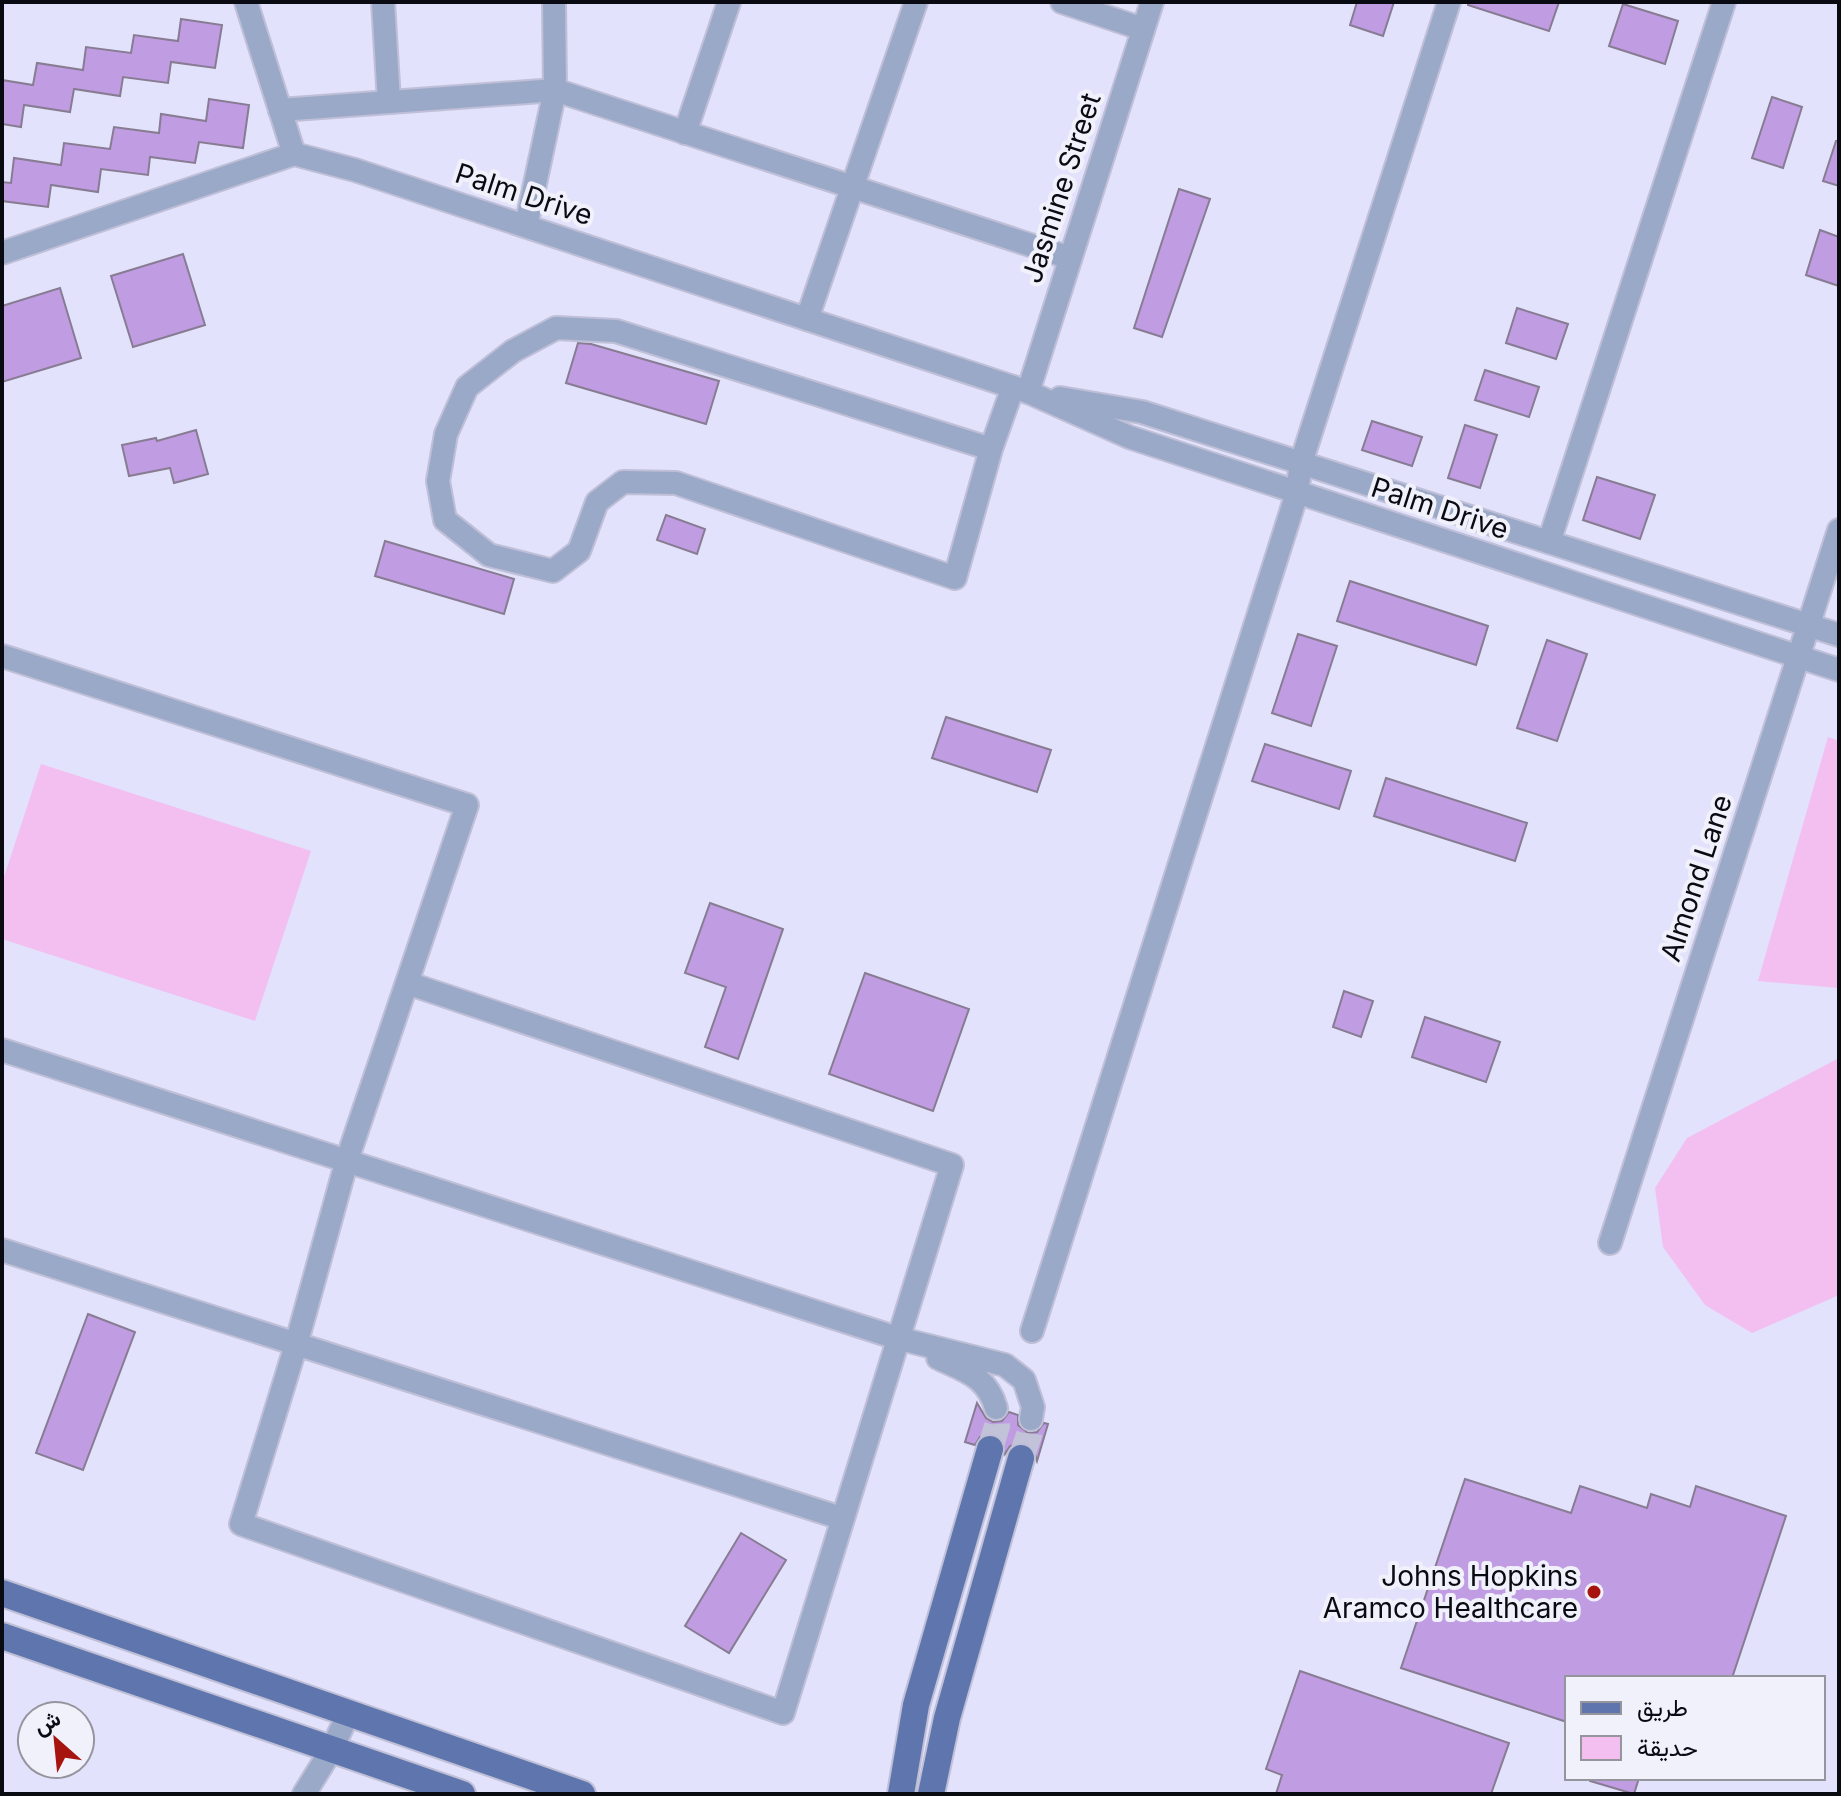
<svg xmlns="http://www.w3.org/2000/svg" width="1841" height="1796" viewBox="0 0 1841 1796" font-family="Inter,Vazirmatn,sans-serif">
<style>
.green{fill:#f2bff0}
.building{fill:#c09ce3;stroke:#877c92;stroke-width:2}
.lines{fill:none;stroke-linecap:round;stroke-linejoin:round}
.major-tunnel{stroke:#c2c2d9;stroke-width:26;stroke-dasharray:26 13;stroke-linecap:butt}
.minor-casing{stroke:#bfbfd7;stroke-width:26}
.major-casing{stroke:#bfbfd7;stroke-width:30}
.minor{stroke:#9ba9c8;stroke-width:22}
.major{stroke:#5e76ad;stroke-width:26}
.poi-dot{fill:#a7140f;stroke:#f1f1fb;stroke-width:3}
.labels{text-anchor:middle;dominant-baseline:central;stroke-width:8;stroke-linejoin:round;paint-order:stroke}
.street-label{font-size:28px;fill:#0a0a12;stroke:#f1f1fb}
.poi-label{font-size:28px;fill:#0a0a12;stroke:#f1f1fb;text-anchor:end}
</style>
<rect width="100%" height="100%" fill="#e2e2fc"/>
<g class="green">
<polygon points="1828,737 1839,741 1839,988 1758,981"/>
<polygon points="41,764 311,851 255,1021 2,939 2,883"/>
<polygon points="1839,1058 1839,1295 1752,1333 1705,1305 1663,1247 1655,1188 1687,1138"/>
</g>
<g class="building">
<polygon points="1357,2 1394,2 1383,36 1350,25"/>
<polygon points="1468,2 1559,2 1549,31 1468,5"/>
<polygon points="1623,4 1678,21 1665,64 1609,46"/>
<polygon points="181,19 222,25 215,68 171,62 168,83 123,77 120,96 74,89 70,112 24,105 21,127 2,124 2,80 33,85 37,63 83,70 86,47 131,53 134,35 178,41"/>
<polygon points="1772,97 1802,107 1783,168 1752,158"/>
<polygon points="209,99 249,105 243,148 199,142 195,163 150,157 148,175 101,169 98,192 51,185 48,207 2,201 2,182 11,183 14,158 61,165 64,143 110,149 114,127 159,133 161,114 206,121"/>
<polygon points="1836,141 1839,141 1839,186 1823,181"/>
<polygon points="1179,189 1210,199 1162,337 1134,328"/>
<polygon points="1820,230 1839,237 1839,286 1806,275"/>
<polygon points="183,254 205,325 133,347 111,276"/>
<polygon points="60,288 81,358 2,382 2,306"/>
<polygon points="1517,308 1568,324 1556,359 1506,343"/>
<polygon points="578,343 591,344 719,381 706,424 566,383"/>
<polygon points="1485,370 1539,387 1529,417 1475,400"/>
<polygon points="1372,421 1422,437 1412,466 1362,450"/>
<polygon points="1465,425 1497,435 1480,488 1448,478"/>
<polygon points="196,430 208,474 174,483 170,468 129,476 122,445 156,438 157,441"/>
<polygon points="1597,477 1655,495 1640,539 1583,520"/>
<polygon points="666,515 705,529 697,554 657,540"/>
<polygon points="385,541 514,579 504,614 375,576"/>
<polygon points="1350,581 1488,626 1476,665 1337,621"/>
<polygon points="1298,634 1337,646 1311,726 1272,713"/>
<polygon points="1547,640 1587,654 1557,741 1517,728"/>
<polygon points="946,717 1051,750 1037,792 932,758"/>
<polygon points="1265,744 1351,771 1339,809 1252,781"/>
<polygon points="1386,778 1527,823 1515,861 1374,816"/>
<polygon points="710,903 783,929 738,1059 705,1047 726,987 685,973"/>
<polygon points="865,973 969,1009 933,1111 829,1074"/>
<polygon points="1344,991 1373,1001 1361,1037 1333,1027"/>
<polygon points="1425,1017 1500,1042 1486,1082 1412,1057"/>
<polygon points="88,1314 135,1332 83,1470 36,1453"/>
<polygon points="977,1403 986,1418 993,1422 1002,1421 1009,1412 1018,1415 1018,1425 1028,1433 1037,1432 1044,1423 1048,1424 1037,1461 1033,1448 1025,1442 1010,1446 1005,1454 1002,1439 994,1434 980,1437 975,1445 965,1442"/>
<polygon points="1465,1479 1571,1513 1580,1486 1647,1508 1651,1494 1690,1507 1696,1486 1786,1516 1732,1678 1567,1678 1567,1722 1401,1668"/>
<polygon points="741,1533 786,1560 729,1653 685,1626"/>
<polygon points="1300,1671 1509,1743 1491,1794 1276,1794 1282,1775 1266,1769"/>
<polygon points="1590,1778 1639,1778 1634,1794 1590,1781"/>
</g>
<g class="lines">
<g class="major-tunnel">
<polyline points="990,1449 997,1426 996,1408"/>
<polyline points="1021,1458 1029,1435 1031,1419"/>
</g>
<defs>
<g id="minor">
<polyline points="246,2 294,154"/>
<polyline points="383,2 389,102"/>
<polyline points="1062,2 1143,29"/>
<polyline points="280,110 555,90 1070,258"/>
<polyline points="685,133 729,2"/>
<polyline points="526,226 555,90 554,2"/>
<polyline points="2,253 294,154 355,170 1028,392 1129,437 1839,670"/>
<polyline points="807,319 916,2"/>
<polyline points="1028,392 1152,2"/>
<polyline points="1060,398 1142,412 1839,635"/>
<polyline points="991,449 955,578 676,483 623,482 597,502 579,551 553,571 489,555 445,520 438,481 446,434 467,387 513,351 556,328 616,331 991,449 1013,387"/>
<polyline points="1549,542 1724,2"/>
<polyline points="2,656 467,805 347,1160 296,1345 241,1524 783,1713 952,1165 407,983"/>
<polyline points="2,1050 897,1338 1005,1365 1024,1380 1033,1407 1031,1419"/>
<polyline points="1610,1243 1839,530"/>
<polyline points="2,1250 841,1518"/>
<polyline points="1032,1331 1297,493 1301,463 1449,2"/>
<path d="M938,1358c27,13 49,18 58,50"/>
<polyline points="304,1794 332,1749 349,1712"/>
</g>
<g id="major">
<polyline points="2,1593 582,1794"/>
<polyline points="2,1636 462,1794"/>
<polyline points="901,1794 916,1705 990,1449"/>
<polyline points="931,1794 947,1718 1021,1458"/>
</g>
</defs>
<use href="#minor" class="minor-casing"/>
<use href="#major" class="major-casing"/>
<use href="#minor" class="minor"/>
<use href="#major" class="major"/>
</g>
<circle class="poi-dot" cx="1594" cy="1592" r="8"/>
<g class="labels">
<g class="street-label">
<text transform="translate(1061 188) rotate(-72)">Jasmine Street</text>
<text transform="translate(524 194) rotate(18)">Palm Drive</text>
<text transform="translate(1440 508) rotate(18)">Palm Drive</text>
<text transform="translate(1696 878) rotate(-72)">Almond Lane</text>
</g>
<g class="poi-label">
<text x="1578" y="1576">Johns Hopkins<tspan x="1578" dy="32">Aramco Healthcare</tspan></text>
</g>
</g>
<rect width="1841" height="1796" fill="none" stroke="#0a0a12" stroke-width="8"/>
<rect x="1565" y="1676" width="260" height="104" fill="#f1f1fb" stroke="#95959e" stroke-width="2"/>
<rect x="1581" y="1702" width="40" height="12" fill="#5e76ad" stroke="#95959e" stroke-width="2"/>
<text x="1637" y="1716" font-size="24" fill="#0a0a12">طريق</text>
<rect x="1581" y="1736" width="40" height="24" fill="#f2bff0" stroke="#95959e" stroke-width="2"/>
<text x="1637" y="1756" font-size="24" fill="#0a0a12">حديقة</text>
<g transform="translate(56 1740) rotate(333)"><circle r="38" fill="#f1f1fb" stroke="#95959e" stroke-width="2"/>
<path d="M0-6L14 30L0 20L-14 30Z" fill="#a7140f"/>
<text y="-12" font-size="22" font-weight="bold" text-anchor="middle" fill="#0a0a12">ش</text>
</g>
</svg>
